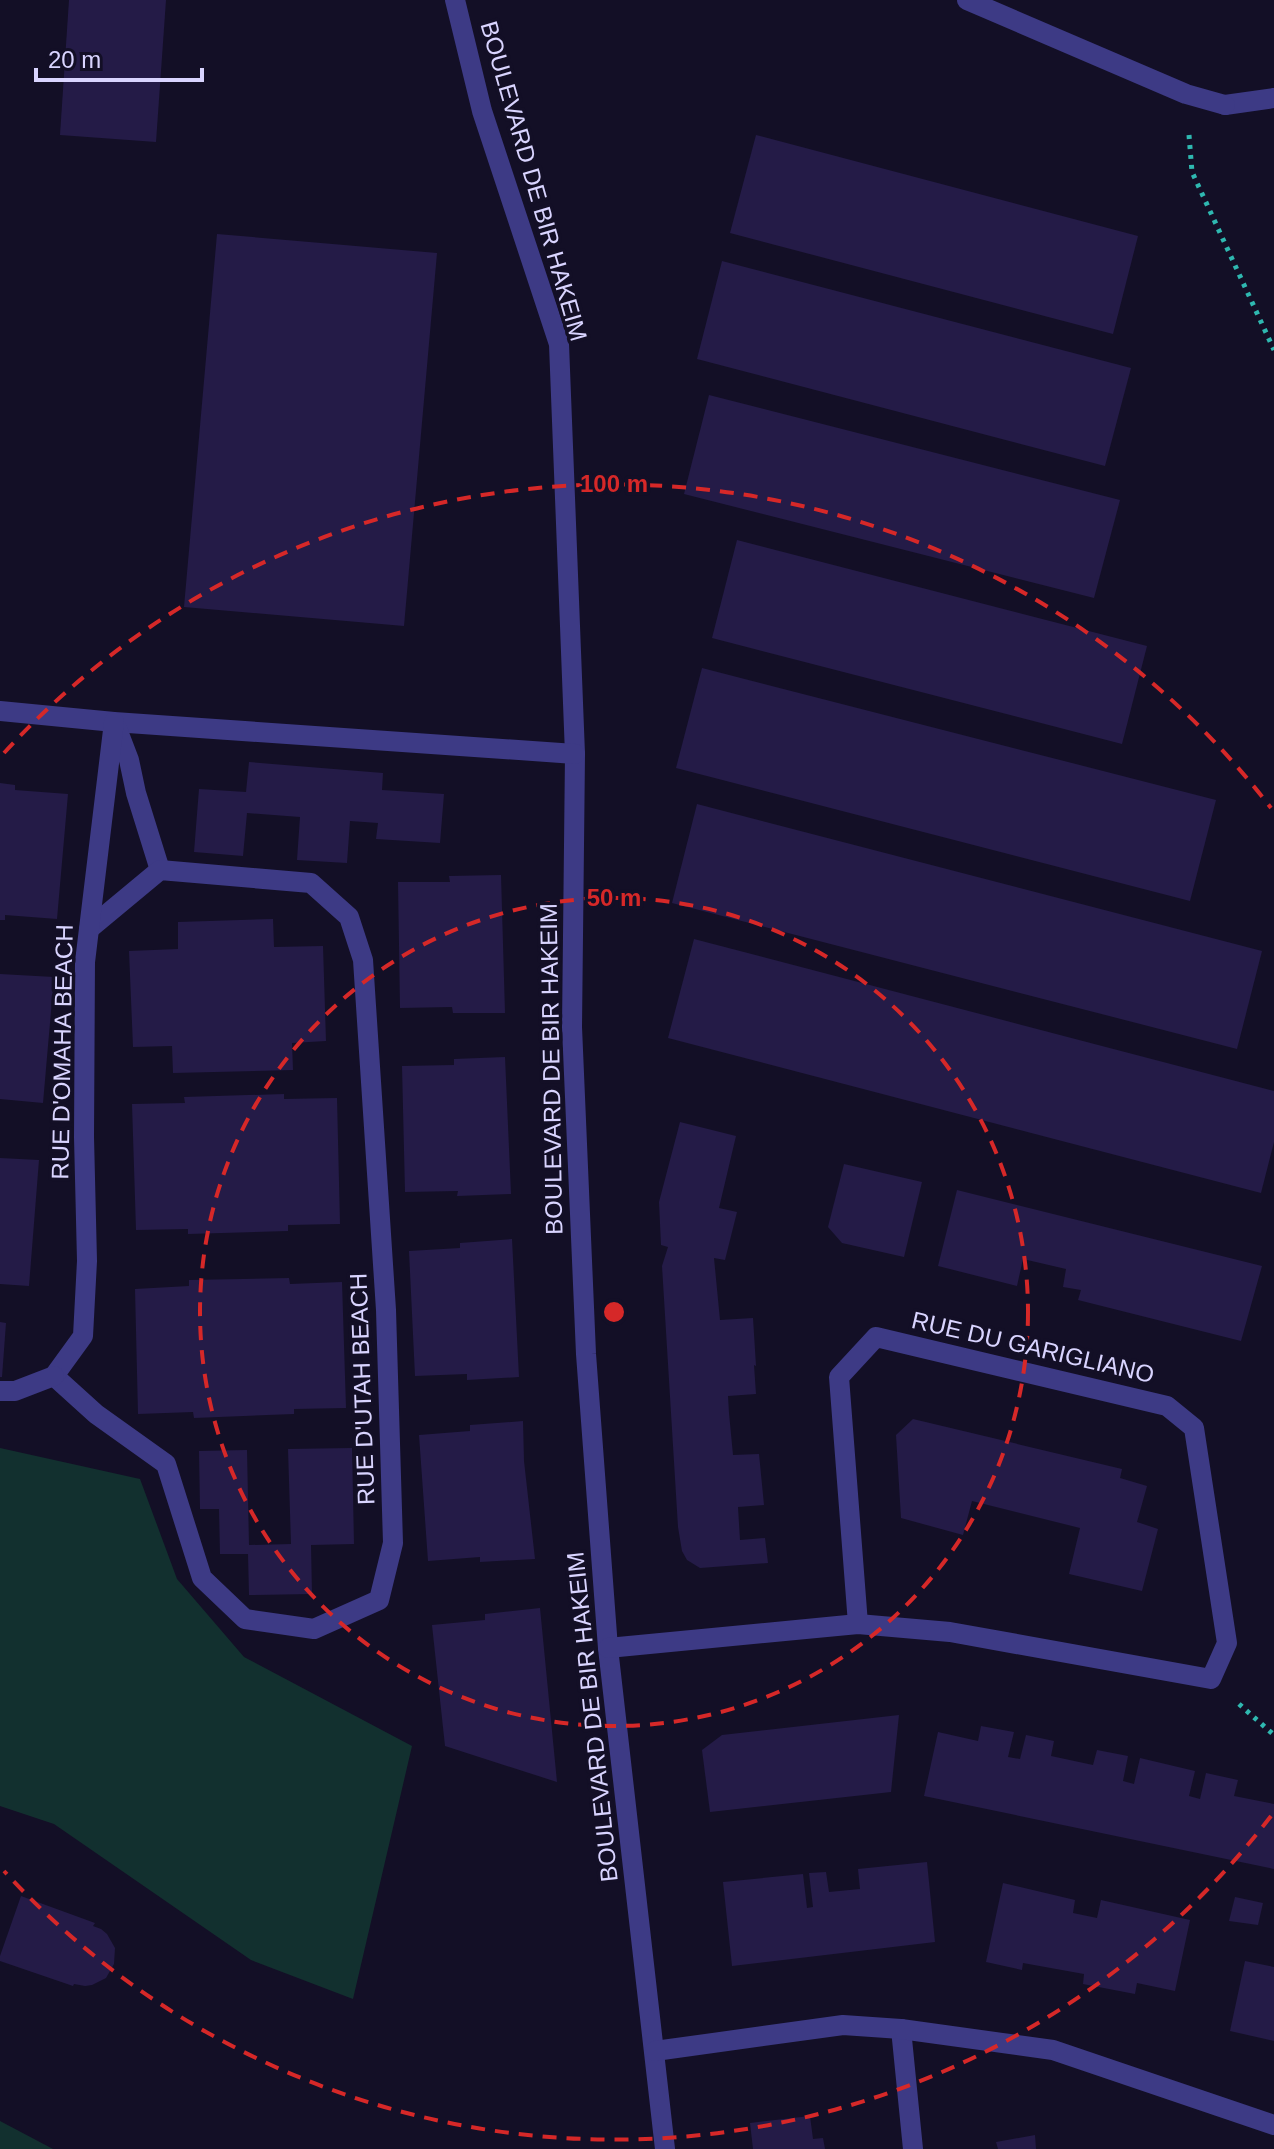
<svg xmlns="http://www.w3.org/2000/svg" width="1274" height="2149" viewBox="0 0 1274 2149" font-family="Arial,sans-serif">
<style>
.green{fill:#12302f}
.building{fill:#241b47}
.lines{fill:none;stroke-linecap:round;stroke-linejoin:round}
.path{stroke:#2fb8b0;stroke-width:5;stroke-dasharray:4 6;stroke-linecap:butt}
.service{stroke:#3d3a85;stroke-width:20}
.minor{stroke:#3d3a85;stroke-width:20}
.ring{fill:none;stroke:#d62828;stroke-width:4;stroke-dasharray:14 10}
.labels{text-anchor:middle;dominant-baseline:central;stroke-width:7;stroke-linejoin:round;paint-order:stroke}
.street-label{font-size:24px;fill:#d9d4ff;stroke:#130f26}
.centre{fill:#d62828;stroke:#130f26;stroke-width:4}
.ring-label{font-size:24px;text-anchor:middle;font-weight:bold;fill:#d62828;stroke:#130f26;stroke-width:7;stroke-linejoin:round;paint-order:stroke}
</style>
<rect width="100%" height="100%" fill="#130f26"/>
<g class="green">
<polygon points="0,1448 140,1479 177,1579 244,1657 412,1746 353,1999 251,1960 54,1824 0,1806"/>
<polygon points="0,2121 53,2149 0,2149"/>
</g>
<g class="building">
<polygon points="69,0 166,0 156,142 60,135"/>
<polygon points="756,135 1138,236 1113,334 730,233"/>
<polygon points="217,234 437,253 404,626 184,607"/>
<polygon points="722,261 1131,368 1105,466 697,359"/>
<polygon points="709,395 1120,500 1094,598 684,494"/>
<polygon points="737,540 1147,646 1122,744 712,638"/>
<polygon points="702,668 1216,800 1190,901 676,768"/>
<polygon points="249,762 383,773 382,790 444,794 440,843 376,839 378,823 350,821 347,863 297,860 300,817 247,813 243,856 194,852 199,789 246,792"/>
<polygon points="0,783 15,785 15,790 68,794 57,919 5,915 5,920 0,920"/>
<polygon points="697,804 1262,951 1237,1049 672,903"/>
<polygon points="501,875 505,1013 453,1013 452,1007 400,1008 398,882 450,882 449,876"/>
<polygon points="273,919 274,947 323,946 326,1041 292,1043 293,1070 173,1073 172,1046 133,1047 129,951 178,949 178,922"/>
<polygon points="694,939 1274,1091 1274,1142 1261,1193 668,1038"/>
<polygon points="0,974 54,977 43,1103 0,1099"/>
<polygon points="505,1057 511,1194 457,1196 458,1191 405,1192 402,1066 454,1065 454,1059"/>
<polygon points="284,1094 284,1099 337,1098 340,1224 288,1225 288,1231 188,1234 188,1229 136,1230 132,1104 185,1103 184,1097"/>
<polygon points="680,1122 736,1136 719,1208 737,1212 725,1260 714,1258 720,1320 753,1318 756,1366 754,1365 756,1394 728,1396 729,1413 733,1455 759,1454 764,1505 738,1507 740,1540 765,1538 768,1563 700,1568 687,1560 682,1551 678,1527 662,1266 668,1247 661,1245 659,1202"/>
<polygon points="0,1158 39,1160 29,1286 0,1284"/>
<polygon points="844,1164 922,1182 904,1257 842,1243 828,1227"/>
<polygon points="957,1190 1262,1266 1241,1341 1078,1300 1081,1290 1063,1287 1066,1269 1023,1259 1017,1286 938,1266"/>
<polygon points="512,1239 519,1377 467,1380 467,1374 415,1376 409,1251 460,1248 460,1243"/>
<polygon points="289,1278 290,1284 342,1282 346,1408 294,1409 294,1414 194,1418 193,1412 138,1414 135,1289 189,1286 189,1280"/>
<polygon points="0,1322 6,1323 2,1377 0,1377"/>
<polygon points="913,1419 1122,1469 1120,1478 1147,1486 1137,1522 1158,1529 1142,1591 1069,1574 1080,1528 972,1501 963,1535 901,1518 896,1435"/>
<polygon points="523,1421 524,1461 535,1559 480,1562 480,1557 428,1561 419,1435 470,1431 470,1425"/>
<polygon points="352,1448 354,1544 311,1545 312,1594 249,1595 248,1554 220,1554 219,1509 200,1509 199,1451 247,1450 249,1545 291,1544 288,1449"/>
<polygon points="540,1608 557,1782 445,1746 432,1625 485,1620 485,1614"/>
<polygon points="899,1715 891,1792 710,1812 702,1750 722,1735"/>
<polygon points="981,1726 1014,1732 1008,1757 1020,1759 1026,1735 1054,1741 1051,1756 1093,1765 1097,1750 1128,1756 1123,1781 1134,1784 1140,1758 1195,1771 1189,1796 1200,1799 1206,1773 1238,1780 1234,1796 1274,1804 1274,1869 924,1796 938,1732 978,1741"/>
<polygon points="927,1862 935,1942 732,1966 723,1882 803,1874 807,1908 813,1907 809,1873 826,1872 829,1892 860,1889 858,1869"/>
<polygon points="1003,1883 1075,1900 1073,1913 1097,1918 1101,1900 1190,1920 1175,1991 1137,1983 1135,1994 1083,1984 1084,1974 1023,1963 1022,1970 986,1962"/>
<polygon points="21,1896 95,1923 93,1926 101,1929 107,1934 115,1948 114,1964 106,1978 92,1985 85,1986 74,1984 73,1986 0,1961 0,1956"/>
<polygon points="1235,1897 1263,1903 1258,1925 1229,1921"/>
<polygon points="1245,1961 1274,1967 1274,2041 1230,2031"/>
<polygon points="810,2116 813,2139 823,2138 825,2149 753,2149 750,2123"/>
<polygon points="1035,2135 1036,2149 998,2149 996,2142"/>
</g>
<g class="lines">
<g class="path">
<polyline points="1189,135 1192,172 1274,350"/>
<polyline points="1239,1704 1274,1735"/>
</g>
<polyline class="service" points="1225,105 1274,98"/>
<g class="minor">
<polyline points="455,0 482,111 559,344 575,754 572,1027 586,1354 608,1648 665,2149"/>
<polyline points="967,0 1186,94 1225,105"/>
<polyline points="0,711 114,722 575,754"/>
<polyline points="116,726 129,760 136,793 160,870"/>
<polyline points="54,1376 96,1414 166,1464 202,1578 245,1619 314,1629 379,1600 393,1543 386,1310 363,960 349,917 311,883 160,870 89,929"/>
<polyline points="54,1376 83,1336 87,1261 84,1137 85,962 114,722"/>
<polyline points="0,1391 15,1391 54,1376"/>
<polyline points="608,1648 858,1624 839,1377 876,1337 1167,1406 1194,1428 1227,1643 1211,1679 950,1632 858,1624"/>
<polyline points="901,2029 913,2149"/>
<polyline points="655,2051 843,2025 901,2029 1053,2050 1274,2125"/>
</g>
</g>
<g class="ring">
<circle cx="614" cy="1312" r="414"/>
<path d="M1271 1816A828 828 0 0 1 4 1871M4 753A828 828 0 0 1 1271 808"/>
</g>
<g class="labels">
<g class="street-label">
<text transform="translate(534 181) rotate(74)">BOULEVARD DE BIR HAKEIM</text>
<text transform="translate(62 1052) rotate(-89)">RUE D'OMAHA BEACH</text>
<text transform="translate(551 1069) rotate(-91)">BOULEVARD DE BIR HAKEIM</text>
<text transform="translate(1033 1347) rotate(13)">RUE DU GARIGLIANO</text>
<text transform="translate(362 1389) rotate(-92)">RUE D'UTAH BEACH</text>
<text transform="translate(592 1717) rotate(-96)">BOULEVARD DE BIR HAKEIM</text>
</g>
</g>
<circle cx="614" cy="1312" r="12" class="centre"/>
<g class="ring-label">
<text x="614" y="492">100 m</text>
<text x="614" y="906">50 m</text>
</g>
<path d="M36 68v12h166v-12" fill="none" stroke="#d9d4ff" stroke-width="4"/>
<text x="48" y="68" font-size="24" fill="#d9d4ff" stroke="#130f26" stroke-width="6" paint-order="stroke">20 m</text>
</svg>
